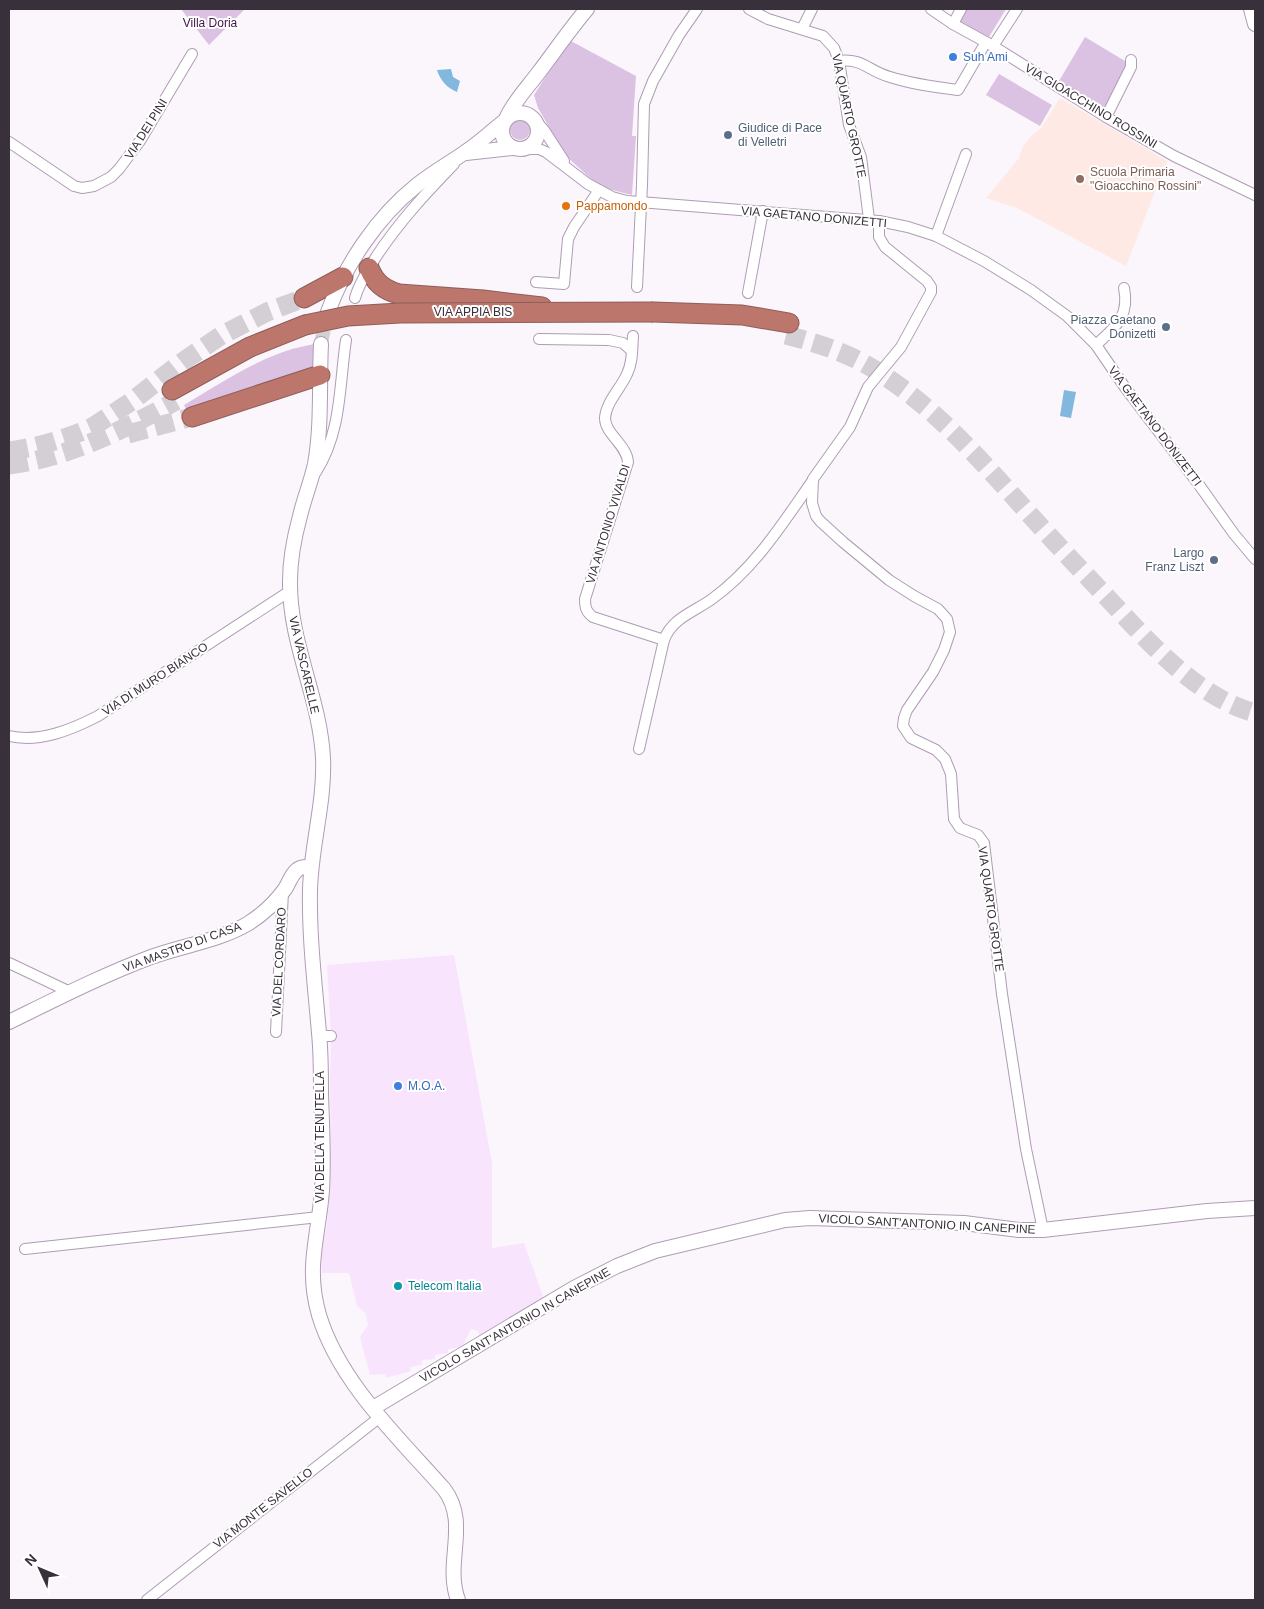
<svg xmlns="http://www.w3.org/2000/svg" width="1264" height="1609" viewBox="0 0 1264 1609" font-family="Arial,sans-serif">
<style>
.built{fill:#f8e4fd}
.education{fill:#fee9e5}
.green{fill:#dbc2e2}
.water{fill:#82b8de}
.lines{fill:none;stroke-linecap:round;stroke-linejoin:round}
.secondary-tunnel{stroke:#d4ced5;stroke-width:14;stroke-dasharray:14 7;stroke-linecap:butt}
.highway-tunnel{stroke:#d4ced5;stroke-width:19;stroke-dasharray:19 9;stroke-linecap:butt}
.street-casing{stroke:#af9cb4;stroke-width:12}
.secondary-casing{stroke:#af9cb4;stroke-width:16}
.highway-casing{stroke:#8e5e5a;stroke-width:21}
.street{stroke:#fff;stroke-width:10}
.secondary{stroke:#fff;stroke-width:14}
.highway{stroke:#bd766b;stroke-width:19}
.highway-bridge-casing{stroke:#8e5e5a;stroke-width:21;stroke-linecap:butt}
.highway-bridge{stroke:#bd766b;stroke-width:19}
.shop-dot{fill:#3f7fe0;stroke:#fff;stroke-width:2}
.service-dot{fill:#5c6f8a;stroke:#fff;stroke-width:2}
.education-dot{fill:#8d6e63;stroke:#fff;stroke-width:2}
.food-dot{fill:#e8710a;stroke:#fff;stroke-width:2}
.culture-dot{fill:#0f9aa8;stroke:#fff;stroke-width:2}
.labels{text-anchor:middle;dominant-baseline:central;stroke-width:4;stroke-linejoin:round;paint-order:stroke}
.park-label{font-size:12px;fill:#41124c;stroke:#fff}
.shop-label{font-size:12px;fill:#366cbe;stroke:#fff;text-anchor:start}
.street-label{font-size:12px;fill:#38303a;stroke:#fff}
.service-label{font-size:12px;fill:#4e5e75;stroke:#fff;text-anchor:end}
.education-label{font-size:12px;fill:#785e54;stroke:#fff;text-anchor:start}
.food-label{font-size:12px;fill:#c56008;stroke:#fff;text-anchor:start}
.culture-label{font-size:12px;fill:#0d838f;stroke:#fff;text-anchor:start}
</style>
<rect width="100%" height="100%" fill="#fbf6fc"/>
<polygon class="built" points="454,955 492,1163 492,1248 524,1243 544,1299 480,1337 478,1331 471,1329 462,1347 448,1349 448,1353 435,1355 435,1359 422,1360 422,1365 410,1367 411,1371 386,1378 385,1374 370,1375 360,1337 368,1325 366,1314 357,1306 349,1273 322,1273 321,1247 327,1226 331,1171 330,1083 331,1036 327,965"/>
<polygon class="education" points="1060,98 1167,161 1126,266 1017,208 986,198 1019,158 1023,146 1033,134 1041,128"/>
<g class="green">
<polygon points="181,9 245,9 209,45"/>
<polygon points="964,9 1006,9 989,37 959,21"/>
<polygon points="1085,37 1130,64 1105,110 1059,81"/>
<polygon points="569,40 636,76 632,136 636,136 632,195 600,187 566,156 538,108 534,95"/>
<polygon points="999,74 1052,105 1040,126 986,95"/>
<circle cx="520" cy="130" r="10"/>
<path d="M318,343l-3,21 -14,12 -114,35 -3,-6c34,-20 69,-44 108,-56 8,-2 18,-4 26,-6z"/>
</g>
<g class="water">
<path d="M451,69l2,8 7,4 -3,11c-10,-4 -17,-12 -20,-22z"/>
<polygon points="1064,390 1076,392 1071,418 1060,416"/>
</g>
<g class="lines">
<polyline class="secondary-tunnel" points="321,344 327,313"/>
<g class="highway-tunnel">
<path d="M786,335c31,8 63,18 91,36 57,36 101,86 146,136 30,34 62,67 93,100 38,41 84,91 139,106"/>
<polyline points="91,428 132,401 182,362 222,335 267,312 304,298"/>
<polyline points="128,434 192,417"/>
<path d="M9,451c31,-4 63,-14 92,-28"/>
<path d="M9,465c59,-7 116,-36 167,-64"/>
</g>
<defs>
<g id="street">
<polyline points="749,9 768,19 823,36 834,48 839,61 849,125 861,157 869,219"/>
<polyline points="931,9 953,24 993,46 1106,117 1174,156 1255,195"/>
<polyline points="953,24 961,9"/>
<polyline points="802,29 812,9"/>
<polyline points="993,46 1017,9"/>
<path d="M839,61c24,-3 29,10 51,16 22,7 45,10 68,13l28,-48"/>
<polyline points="1106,117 1131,67 1131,60"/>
<polyline points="536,121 544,130 564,161"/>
<polyline points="9,142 74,186 82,188 94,186 111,177 119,169 140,141 192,54"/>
<polyline points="524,149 539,149 546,152 588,184 612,197 627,201 879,221 908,227 936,236 984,261 1031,290 1067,316 1096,345 1124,386 1197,482 1234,534 1255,559"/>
<polyline points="879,221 879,237 885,247 927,281 931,287 931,292 901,347 868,387 850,427 813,479 812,503 816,516 820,521 843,542 889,580 914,596 938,609 947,619 950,632 944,650 933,672 907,710 904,718 903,726 911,738 936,750 945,759 951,774 954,819 960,828 978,835 984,843 1002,994 1026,1149 1043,1230"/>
<polyline points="936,236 966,154"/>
<polyline points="536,282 564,284 568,239 574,227 599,190"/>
<polyline points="637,287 642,185 644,104 653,81 679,35 697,9"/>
<polyline points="748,293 763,211"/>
<path d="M355,298c4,-15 13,-28 21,-41 23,-35 49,-63 78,-93"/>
<path d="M633,336c-1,13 0,26 -6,38 -6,14 -21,28 -22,44 0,16 22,27 23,44l-43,137c0,8 1,13 8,18l71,23"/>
<polyline points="539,339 609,340 623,343 632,351"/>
<path d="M1096,345c19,-18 34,-28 28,-57"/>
<path d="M316,472c26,-41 23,-86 30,-132"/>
<path d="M9,736c30,7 62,-6 89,-20l192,-125"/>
<path d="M639,749l25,-109c8,-22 30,-28 48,-41 43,-31 71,-76 101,-119"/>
<polyline points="9,963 70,992"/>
<polyline points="276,1032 283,892"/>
<polyline points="320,1036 331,1036"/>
<polyline points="25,1249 319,1217"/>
<polyline points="147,1600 380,1417"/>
</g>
<g id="secondary">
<polyline points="1251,9 1255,24"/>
<circle cx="520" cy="131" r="18"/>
<path d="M507,117c8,-17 21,-30 32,-45 16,-21 31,-43 48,-63"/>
<polyline points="466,153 512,148"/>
<path d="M328,312c17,-47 49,-95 89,-127 15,-12 31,-21 47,-32 14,-9 26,-20 39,-31"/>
<path d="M321,344c-2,40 1,81 -6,120 -4,18 -11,35 -15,52 -6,22 -10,43 -10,65 -1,61 30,117 33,177 2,44 -12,88 -13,132 -1,48 5,95 9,143 2,20 2,40 2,60 1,32 3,65 1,97 -3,45 -17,77 -3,125 20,67 80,123 125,174 26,34 0,73 14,111"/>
<path d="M9,1022c47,-23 94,-47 142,-65 33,-12 68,-16 98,-34 14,-9 26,-20 36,-34 4,-6 6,-14 12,-19 4,-4 9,-3 14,-2"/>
<polyline points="373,1408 574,1288 617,1266 655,1251 785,1220 810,1218 964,1223 1019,1230 1043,1230 1207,1211 1255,1208"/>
</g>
<g id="highway">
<path d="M369,268c6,15 15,22 30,26l84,6 59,7"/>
<polyline points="304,298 343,277"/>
<polyline points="653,312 742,315 789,323"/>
<polyline points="172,390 250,347 305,325"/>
<polyline points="192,417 320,375"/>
</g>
</defs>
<use href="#street" class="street-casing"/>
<use href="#secondary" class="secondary-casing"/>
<use href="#highway" class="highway-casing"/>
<use href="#street" class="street"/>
<use href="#secondary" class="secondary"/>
<use href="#highway" class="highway"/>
<defs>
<polyline id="highway-bridge" points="305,325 348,316 400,313 653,312"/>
</defs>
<use href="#highway-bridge" class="highway-bridge-casing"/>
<use href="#highway-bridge" class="highway-bridge"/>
</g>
<g class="shop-dot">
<circle cx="953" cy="57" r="5"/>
<circle cx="398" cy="1086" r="5"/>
</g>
<g class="service-dot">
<circle cx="728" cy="135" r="5"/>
<circle cx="1166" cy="327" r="5"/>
<circle cx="1214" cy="560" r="5"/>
</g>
<circle class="education-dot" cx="1080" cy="179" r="5"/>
<circle class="food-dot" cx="566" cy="206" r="5"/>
<circle class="culture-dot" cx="398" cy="1286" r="5"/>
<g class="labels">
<g class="park-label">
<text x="210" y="23">Villa Doria</text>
</g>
<g class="shop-label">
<text x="963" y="57">Suh Ami</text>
<text x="408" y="1086">M.O.A.</text>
</g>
<g class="street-label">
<text transform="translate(1091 106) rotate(31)">VIA GIOACCHINO ROSSINI</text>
<text transform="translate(849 116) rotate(78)">VIA QUARTO GROTTE</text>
<text transform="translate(146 129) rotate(-58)">VIA DEI PINI</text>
<text transform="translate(814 217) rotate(5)">VIA GAETANO DONIZETTI</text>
<text x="473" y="312">VIA APPIA BIS</text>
<text transform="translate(1155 426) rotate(53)">VIA GAETANO DONIZETTI</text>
<text transform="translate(608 524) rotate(-73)">VIA ANTONIO VIVALDI</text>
<text transform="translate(304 665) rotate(77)">VIA VASCARELLE</text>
<text transform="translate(155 679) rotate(-33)">VIA DI MURO BIANCO</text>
<text transform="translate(991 909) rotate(82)">VIA QUARTO GROTTE</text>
<text transform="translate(182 947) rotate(-20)">VIA MASTRO DI CASA</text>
<text transform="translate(279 962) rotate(-87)">VIA DEL CORDARO</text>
<text transform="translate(320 1137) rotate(-90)">VIA DELLA TENUTELLA</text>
<text transform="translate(927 1224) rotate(3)">VICOLO SANT'ANTONIO IN CANEPINE</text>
<text transform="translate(515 1325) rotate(-30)">VICOLO SANT'ANTONIO IN CANEPINE</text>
<text transform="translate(263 1508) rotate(-38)">VIA MONTE SAVELLO</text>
</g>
<g class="service-label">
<text x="738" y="128" text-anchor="start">Giudice di Pace<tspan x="738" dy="14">di Velletri</tspan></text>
<text x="1156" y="320">Piazza Gaetano<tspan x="1156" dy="14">Donizetti</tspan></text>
<text x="1204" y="553">Largo<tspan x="1204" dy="14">Franz Liszt</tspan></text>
</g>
<g class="education-label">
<text x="1090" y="172">Scuola Primaria<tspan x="1090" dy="14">"Gioacchino Rossini"</tspan></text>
</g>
<g class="food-label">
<text x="576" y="206">Pappamondo</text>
</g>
<g class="culture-label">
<text x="408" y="1286">Telecom Italia</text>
</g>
</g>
<rect width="1264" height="1609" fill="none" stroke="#38303a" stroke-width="20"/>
<g transform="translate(40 1569) rotate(314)" stroke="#ffffff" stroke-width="4" paint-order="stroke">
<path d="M0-4L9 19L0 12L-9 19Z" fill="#38303a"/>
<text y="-8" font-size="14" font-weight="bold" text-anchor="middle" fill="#38303a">N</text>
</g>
</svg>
